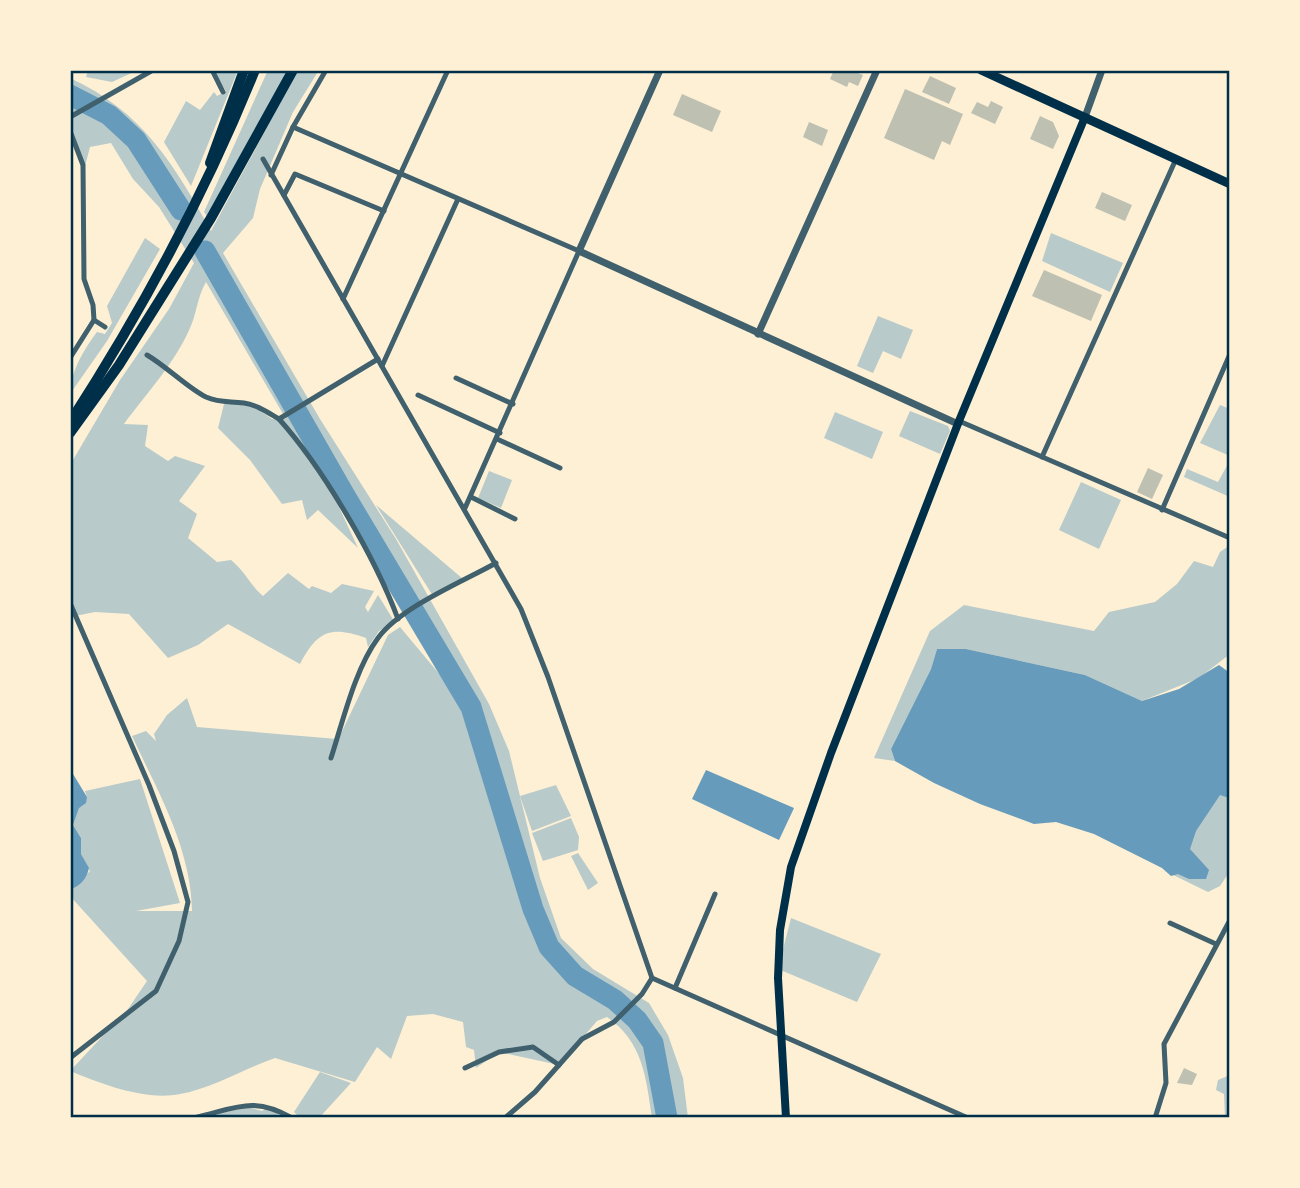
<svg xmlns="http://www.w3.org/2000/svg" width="1300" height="1188" viewBox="0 0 1300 1188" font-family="'Golos Text',sans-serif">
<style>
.green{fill:#b9caca}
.water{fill:#669bbc}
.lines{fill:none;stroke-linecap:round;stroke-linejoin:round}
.river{stroke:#669bbc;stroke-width:21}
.building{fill:#bec0b2}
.minor{stroke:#3f606c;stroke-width:5}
.tertiary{stroke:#3f606c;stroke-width:7}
.secondary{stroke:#003049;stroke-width:8}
.primary{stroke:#003049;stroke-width:9}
.trunk{stroke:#003049;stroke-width:10}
.neatline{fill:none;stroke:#003049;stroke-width:2.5}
</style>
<rect width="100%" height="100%" fill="#fdf0d5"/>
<g class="green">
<polygon points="88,70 138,70 112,82 86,77"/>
<polygon points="212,70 238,70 191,186 164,142 186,101 200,110 214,92 217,96 226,91"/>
<polygon points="268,70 289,70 207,216 204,212"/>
<path d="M298,70h21l-26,42 -33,77 -7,29 -30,35 97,166 76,120 93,165 20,47 31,127 21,60 32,31 56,34 19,32 15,43 5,40h-36c-6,-41 -9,-76 -45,-101l-10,4 -38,44 -60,-13 -23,16 -2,-18 -8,-3 -3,-25 -30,-8 -26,2 -16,43 -14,-12 -22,35 -80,-24c-32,11 -62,30 -95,36 -35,7 -78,-10 -110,-23l58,-62 19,-28 -77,-85v-5l20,-20 -9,-17v-16l-8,-13 6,-18 8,-10 -2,-6 55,-12 40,124 -44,8h56c-1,-63 -34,-119 -60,-175l14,-5 10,10 -2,-7 13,-19 20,-17 10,29 140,12 -2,7 53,-111 12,-8 46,55 -108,-177 20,43 -40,-38 -11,10 -5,-20 -20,4 -32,-44 -32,-32 6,-24h26l22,15h14l-80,-137c-9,15 -9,31 -16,46 -15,35 -44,66 -66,96l24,1 -3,21 23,15 7,-5 30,10 -26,35 18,13 -9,24 29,24 14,-2c14,11 19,25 32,36l25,-23 21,16 3,-3 19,7 11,-9 32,7 -9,16 3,5 10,-17 16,26 -15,10 -11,16 -2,-9c-35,-12 -48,-8 -66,26l-72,-40 -30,21 -30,13 -39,-44 -34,-2 -25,5v-152l50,-85 49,-71 25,-46 -35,-56 -26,-28 -22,-36 -21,4 -7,27 -13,-50v-46c72,33 104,86 141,153z"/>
<polygon points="1051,233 1123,263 1110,292 1042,261"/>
<path d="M145,238l15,11 -53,92 -37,53c0,-21 14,-45 27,-62l8,2 7,-11 -5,-17z"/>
<polygon points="878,316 913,330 901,359 883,351 873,373 857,366"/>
<polygon points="1220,405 1230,409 1230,456 1200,443"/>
<polygon points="910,411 948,426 950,431 940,454 899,436"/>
<polygon points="835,412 883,432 872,459 824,438"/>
<polygon points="1229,462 1230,497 1184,477 1187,469 1218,482"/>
<polygon points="489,471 512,480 501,508 478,498"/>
<polygon points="1081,482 1121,500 1099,549 1059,530"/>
<polygon points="376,505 463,579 433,596"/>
<polygon points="1230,545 1230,654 1199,678 1142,701 1085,675 966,649 937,649 931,669 891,749 895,761 874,758 930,631 964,605 1094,631 1109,612 1155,602 1177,584 1194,561 1213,567 1220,552"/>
<polygon points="556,785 571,816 532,831 520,796"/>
<polygon points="1230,786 1230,871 1220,886 1208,892 1165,871 1212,800"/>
<polygon points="571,818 579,837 578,850 543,861 532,833"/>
<polygon points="578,853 598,883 588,890 571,856"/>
<polygon points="791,918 881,954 857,1002 778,969"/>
<polygon points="320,1072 351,1083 319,1118 300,1118 294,1112"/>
<polygon points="1230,1075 1230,1118 1225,1118 1224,1094 1216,1090 1218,1080"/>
<polygon points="240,1105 262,1111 270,1106 281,1118 200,1118"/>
</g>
<g class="water">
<polygon points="937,649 966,649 1085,675 1142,701 1179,689 1219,665 1230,673 1230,795 1229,798 1220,795 1196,831 1190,849 1209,870 1206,879 1189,879 1178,874 1171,876 1162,868 1094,834 1056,822 1034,824 980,804 934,783 895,761 891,749 931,669"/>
<path d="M70,769l17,28 -1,6 -7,5 -6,17 8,13v16l8,14c-2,10 -9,19 -19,21z"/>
<polygon points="706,770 794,808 779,840 692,799"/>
</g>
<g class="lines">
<g class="river">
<polyline points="70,95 109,115 136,140 181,210"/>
<polyline points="205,251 344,494 471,707 533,909 549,947 575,976 615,1000 637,1020 653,1043 667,1118"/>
</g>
</g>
<g class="building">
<polygon points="834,70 851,70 863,75 858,86 849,82 847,87 830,79"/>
<polygon points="930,76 956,88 949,104 922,92"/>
<polygon points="905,89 963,114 950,145 942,141 934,160 884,138"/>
<polygon points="682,94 721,111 712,132 673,115"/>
<polygon points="991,101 1003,107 995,124 971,113 977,102 988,107"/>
<polygon points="1040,116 1053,122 1059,136 1053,149 1030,139"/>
<polygon points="809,122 828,130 822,146 803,137"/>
<polygon points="1102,192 1132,205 1125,221 1095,208"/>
<polygon points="1044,270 1102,295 1091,321 1032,296"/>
<polygon points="1148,468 1163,475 1152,499 1137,492"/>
<polygon points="1184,1068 1197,1074 1192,1085 1177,1083"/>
</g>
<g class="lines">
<g class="minor">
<polyline points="212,70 223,92"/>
<polyline points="70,117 153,70"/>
<polyline points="293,127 579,251 465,508"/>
<polyline points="70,131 83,165 84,279 93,305 94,320 70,358"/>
<polyline points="263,159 521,609 548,677 652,978 968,1118"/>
<polyline points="271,175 293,127 326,70"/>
<polyline points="284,195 295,174 384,211"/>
<polyline points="343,299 448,70"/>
<polyline points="94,320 105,327"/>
<path d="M147,355c19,11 42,34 59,42 14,6 23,4 38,6 13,2 23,9 35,16l99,-60"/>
<polyline points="382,366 458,199"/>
<polyline points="456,378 513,404"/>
<polyline points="418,395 500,433"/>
<path d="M279,419c44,49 96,138 119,200"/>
<polyline points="959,421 1230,538"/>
<polyline points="497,439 560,468"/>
<polyline points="1042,457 1176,159"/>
<polyline points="471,497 515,519"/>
<polyline points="1162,510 1230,354"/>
<polyline points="70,603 149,785 174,851 188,902 179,941 156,991 70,1058"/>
<path d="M331,758c12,-37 24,-89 47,-120 23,-31 84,-56 118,-75"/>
<polyline points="1170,923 1216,944"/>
<polyline points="675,988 715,894"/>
<polyline points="465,1068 499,1052 533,1047 559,1065"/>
<path d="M193,1118c42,-9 59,-23 99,0"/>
<polyline points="505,1118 535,1092 582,1039 614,1022 642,994 652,978"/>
<polyline points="1155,1118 1166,1083 1164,1044 1230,920"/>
</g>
<g class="tertiary">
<polyline points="660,70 579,251 958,424"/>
<polyline points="1085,117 1102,70"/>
<polyline points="758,334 877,70"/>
</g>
<polyline class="secondary" points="786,1118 778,978 780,930 791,867 831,753 959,421 1085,117"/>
<polyline class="primary" points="981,70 1230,184"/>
<g class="trunk">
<polyline points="210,163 244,70"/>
<path d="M70,422c73,-113 135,-228 185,-352"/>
<polyline points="70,433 119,365 211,218 293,70"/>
</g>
</g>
<rect width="1300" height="1188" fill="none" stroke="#fdf0d5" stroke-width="144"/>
<rect x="72" y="72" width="1156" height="1044" class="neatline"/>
</svg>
